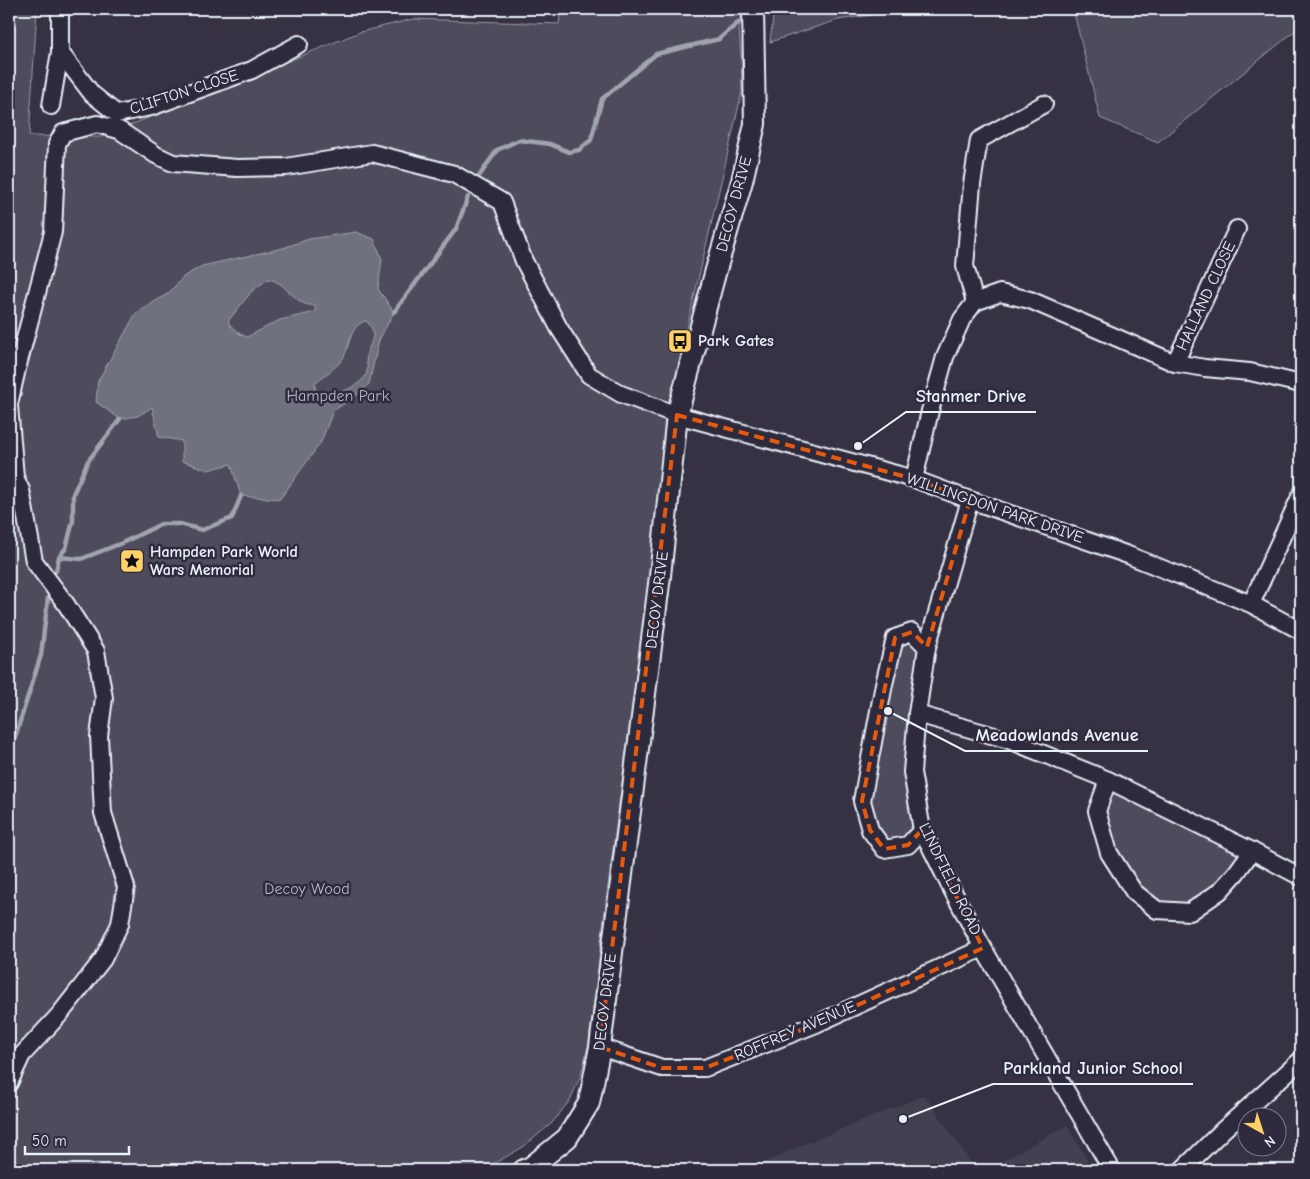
<svg xmlns="http://www.w3.org/2000/svg" width="1310" height="1179" viewBox="0 0 1310 1179" font-family="'Comic Neue',sans-serif">
<style>
.built{fill:#433f51}
.green{fill:#4d4b5c;stroke:#9a9eaa}
.water{fill:#70717f;stroke:#a0a4af;fill-rule:evenodd}
.lines{fill:none;stroke-linecap:round;stroke-linejoin:round}
.stream{stroke:#a0a4af;stroke-width:4.5}
.minor-casing{stroke:#e8f1f8;stroke-width:20}
.tertiary-casing{stroke:#e8f1f8;stroke-width:24}
.minor{stroke:#2f2a3d;stroke-width:16}
.tertiary{stroke:#2f2a3d;stroke-width:20}
.marked{fill:none;stroke:#e8590c;stroke-width:4;stroke-dasharray:10 6;stroke-linejoin:round}
.labels{text-anchor:middle;dominant-baseline:central;stroke-width:5;stroke-linejoin:round;paint-order:stroke}
.street-label{font-size:16px;fill:#e8f1f8;stroke:#2f2a3d}
.poi-label{font-size:16px;font-weight:bold;fill:#e8f1f8;stroke:#2f2a3d;text-anchor:start}
.park-label{font-size:16px;fill:#b2b7c1;stroke:#2f2a3d}
.leader{fill:none;stroke:#e8f1f8;stroke-width:2}
.callout-dot{fill:#e8f1f8;stroke:#2f2a3d;stroke-width:2}
.callout-label{font-size:18px;text-anchor:middle;font-weight:bold;fill:#e8f1f8;stroke:#2f2a3d;stroke-width:5;stroke-linejoin:round;paint-order:stroke}
</style>
<rect width="100%" height="100%" fill="#363244"/>
<filter id="ink" filterUnits="userSpaceOnUse"><feTurbulence type="fractalNoise" baseFrequency=".02" numOctaves="2"/><feDisplacementMap in="SourceGraphic" scale="10" xChannelSelector="R" yChannelSelector="G"/><feConvolveMatrix kernelMatrix="1 2 1 2 8 2 1 2 1" color-interpolation-filters="sRGB"/></filter>
<g filter="url(#ink)">
<g class="built">
<polygon points="925,1095 976,1170 749,1170 804,1144"/>
<polygon points="1067,1125 1088,1161 1072,1170 986,1170"/>
</g>
<g class="green">
<polygon points="9,9 37,9 29,136 101,137 360,32 413,19 559,24 561,9 743,9 739,31 741,53 742,92 667,413 650,574 606,901 589,1042 581,1075 570,1100 552,1123 523,1147 483,1170 20,1170 9,1145"/>
<polygon points="774,9 910,9 838,20 770,42"/>
<polygon points="1073,9 1301,9 1301,26 1158,142 1100,118"/>
<polygon points="912,632 927,647 917,714 922,830 884,849 862,801 895,638"/>
<polygon points="1108,780 1252,851 1190,912 1157,910 1134,892 1097,811"/>
</g>
<path class="water" d="M356,232l18,7 8,20 -4,30 16,23 -15,28 -10,44 -12,11 -24,16 -12,31 -41,57 -39,-3 -10,-32 -23,6 -26,-9v-20l-23,-4 -7,-30 -14,9 -18,3 -24,-17 2,-21 38,-68 33,-20 14,-16 19,-11 81,-18 26,-9zM268,279c15,2 22,17 35,24 3,2 8,2 12,3v6l-35,8 -33,17 -7,-3 -11,-10v-4l23,-29zM366,321c12,11 6,19 1,32 -2,6 1,13 0,19 -5,16 -37,26 -51,22l-1,-11c8,-7 20,-14 27,-23 8,-12 7,-35 24,-39z"/>
<g class="lines">
<g class="stream">
<polyline points="480,175 497,150 519,140 550,144 569,152 579,150 591,140 602,99 656,54 719,39 744,18"/>
<polyline points="394,312 456,229 468,197"/>
<polyline points="59,557 81,559 122,543 161,524 180,524 202,530 232,518 241,496"/>
<polyline points="56,571 59,557 66,548 73,521 73,494 88,461 120,419"/>
<polyline points="9,756 41,655 48,598"/>
</g>
<defs>
<g id="minor">
<polyline points="60,52 92,94 117,114 151,107 252,70 299,44"/>
<polyline points="51,106 60,52 60,9"/>
<polyline points="975,302 965,266 972,184 979,140 1044,104"/>
<polyline points="1175,363 1237,229"/>
<polyline points="9,404 17,369 53,232 57,144 63,133 97,124 119,130 156,155 173,163 237,168 286,167 372,153 454,174 502,202 524,261 559,328 589,375 621,394 677,415 914,479 970,500 1128,555 1251,604 1301,631"/>
<polyline points="9,406 15,477 21,490 34,561 66,604 96,651 104,698 99,736 103,813 126,887 120,924 103,959 60,1014 22,1055 9,1083"/>
<polyline points="914,479 930,411 945,357 962,319 975,302 1000,293 1030,300 1175,363 1205,368 1250,372 1301,384"/>
<polyline points="970,500 927,647 917,714 912,772 922,830 949,884 983,948 1112,1170"/>
<polyline points="1251,604 1301,495"/>
<polyline points="917,714 1009,740 1108,780 1252,851 1301,877"/>
<polyline points="1108,780 1097,811 1109,853 1134,892 1157,910 1190,912 1220,891 1236,873 1252,851"/>
<polyline points="922,830 908,845 884,849 870,830 862,801 884,684 895,638 912,632 927,647"/>
<polyline points="600,1047 662,1068 705,1068 816,1024 983,948"/>
<polyline points="1182,1170 1223,1130 1301,1060"/>
</g>
<polyline id="tertiary" points="524,1170 531,1167 567,1138 589,1103 600,1047 660,576 677,415 716,270 742,181 755,124 753,9"/>
</defs>
<use href="#minor" class="minor-casing"/>
<use href="#tertiary" class="tertiary-casing"/>
<use href="#minor" class="minor"/>
<use href="#tertiary" class="tertiary"/>
</g>
</g>
<path class="marked" d="M677,415l237,64 56,21 -43,147 -15,-15 -17,6 -33,163 8,29 14,19 24,-4 14,-15 61,118 -167,76 -111,44h-43l-62,-21z"/>
<defs>
<symbol id="bus-square" viewBox="-11 -11 22 22"><rect x="-9" y="-9" width="18" height="18" rx="4" fill="#ffd166" stroke="#2f2a3d"/><path d="M-5-6H5V4H4V6H2V4H-2V6H-4V4H-5ZM-3.5-4V0h7V-4ZM-3.5 1.2v1.5H-2V1.2ZM2 1.2v1.5H3.5V1.2Z" fill="#111"/></symbol>
<symbol id="sight-square" viewBox="-11 -11 22 22"><rect x="-9" y="-9" width="18" height="18" rx="4" fill="#ffd166" stroke="#2f2a3d"/><path d="M0-6L1.8-2.2L6-1.7L2.9 1.2L3.7 5.4L0 3.3L-3.7 5.4L-2.9 1.2L-6-1.7L-1.8-2.2Z" fill="#111"/></symbol>
</defs>
<g fill-rule="evenodd">
<use href="#bus-square" x="666" y="327" width="28" height="28"/>
<use href="#sight-square" x="118" y="547" width="28" height="28"/>
</g>
<g class="labels">
<g class="street-label">
<text transform="translate(184 92) rotate(-18)">CLIFTON CLOSE</text>
<text transform="translate(734 204) rotate(-75)">DECOY DRIVE</text>
<text transform="translate(1206 296) rotate(-65)">HALLAND CLOSE</text>
<text transform="translate(995 508) rotate(19)">WILLINGDON PARK DRIVE</text>
<text transform="translate(657 600) rotate(-83)">DECOY DRIVE</text>
<text transform="translate(950 879) rotate(64)">LINDFIELD ROAD</text>
<text transform="translate(605 1002) rotate(-83)">DECOY DRIVE</text>
<text transform="translate(795 1031) rotate(-23)">ROFFREY AVENUE</text>
</g>
<g class="poi-label">
<text x="698" y="341">Park Gates</text>
<text x="150" y="552">Hampden Park World<tspan x="150" dy="18">Wars Memorial</tspan></text>
</g>
<g class="park-label">
<text x="338" y="396">Hampden Park</text>
<text x="307" y="889">Decoy Wood</text>
</g>
</g>
<path class="leader" d="M858 446L906 412H1036M888 711L965 751H1148M903 1119L993 1084H1193"/>
<g class="callout-dot">
<circle cx="858" cy="446" r="5"/>
<circle cx="888" cy="711" r="5"/>
<circle cx="903" cy="1119" r="5"/>
</g>
<g class="callout-label">
<text x="971" y="402">Stanmer Drive</text>
<text x="1057" y="741">Meadowlands Avenue</text>
<text x="1093" y="1074">Parkland Junior School</text>
</g>
<rect width="1310" height="1179" fill="none" stroke="#2f2a3d" stroke-width="30"/>
<rect x="15" y="15" width="1280" height="1149" fill="none" stroke="#e8f1f8" stroke-width="2" filter="url(#ink)"/>
<g transform="translate(1262 1132) rotate(141)"><circle r="24" fill="#2f2a3d" stroke="#797a88"/>
<path d="M0-4L9 19L0 12L-9 19Z" fill="#ffd166"/>
<text y="-8" font-size="14" font-weight="bold" text-anchor="middle" fill="#e8f1f8">N</text>
</g>
<path d="M25 1146v8h104v-8" fill="none" stroke="#e8f1f8" stroke-width="2.5"/>
<text x="32" y="1146" font-size="15" fill="#e8f1f8" stroke="#2f2a3d" stroke-width="4" paint-order="stroke">50 m</text>
</svg>
